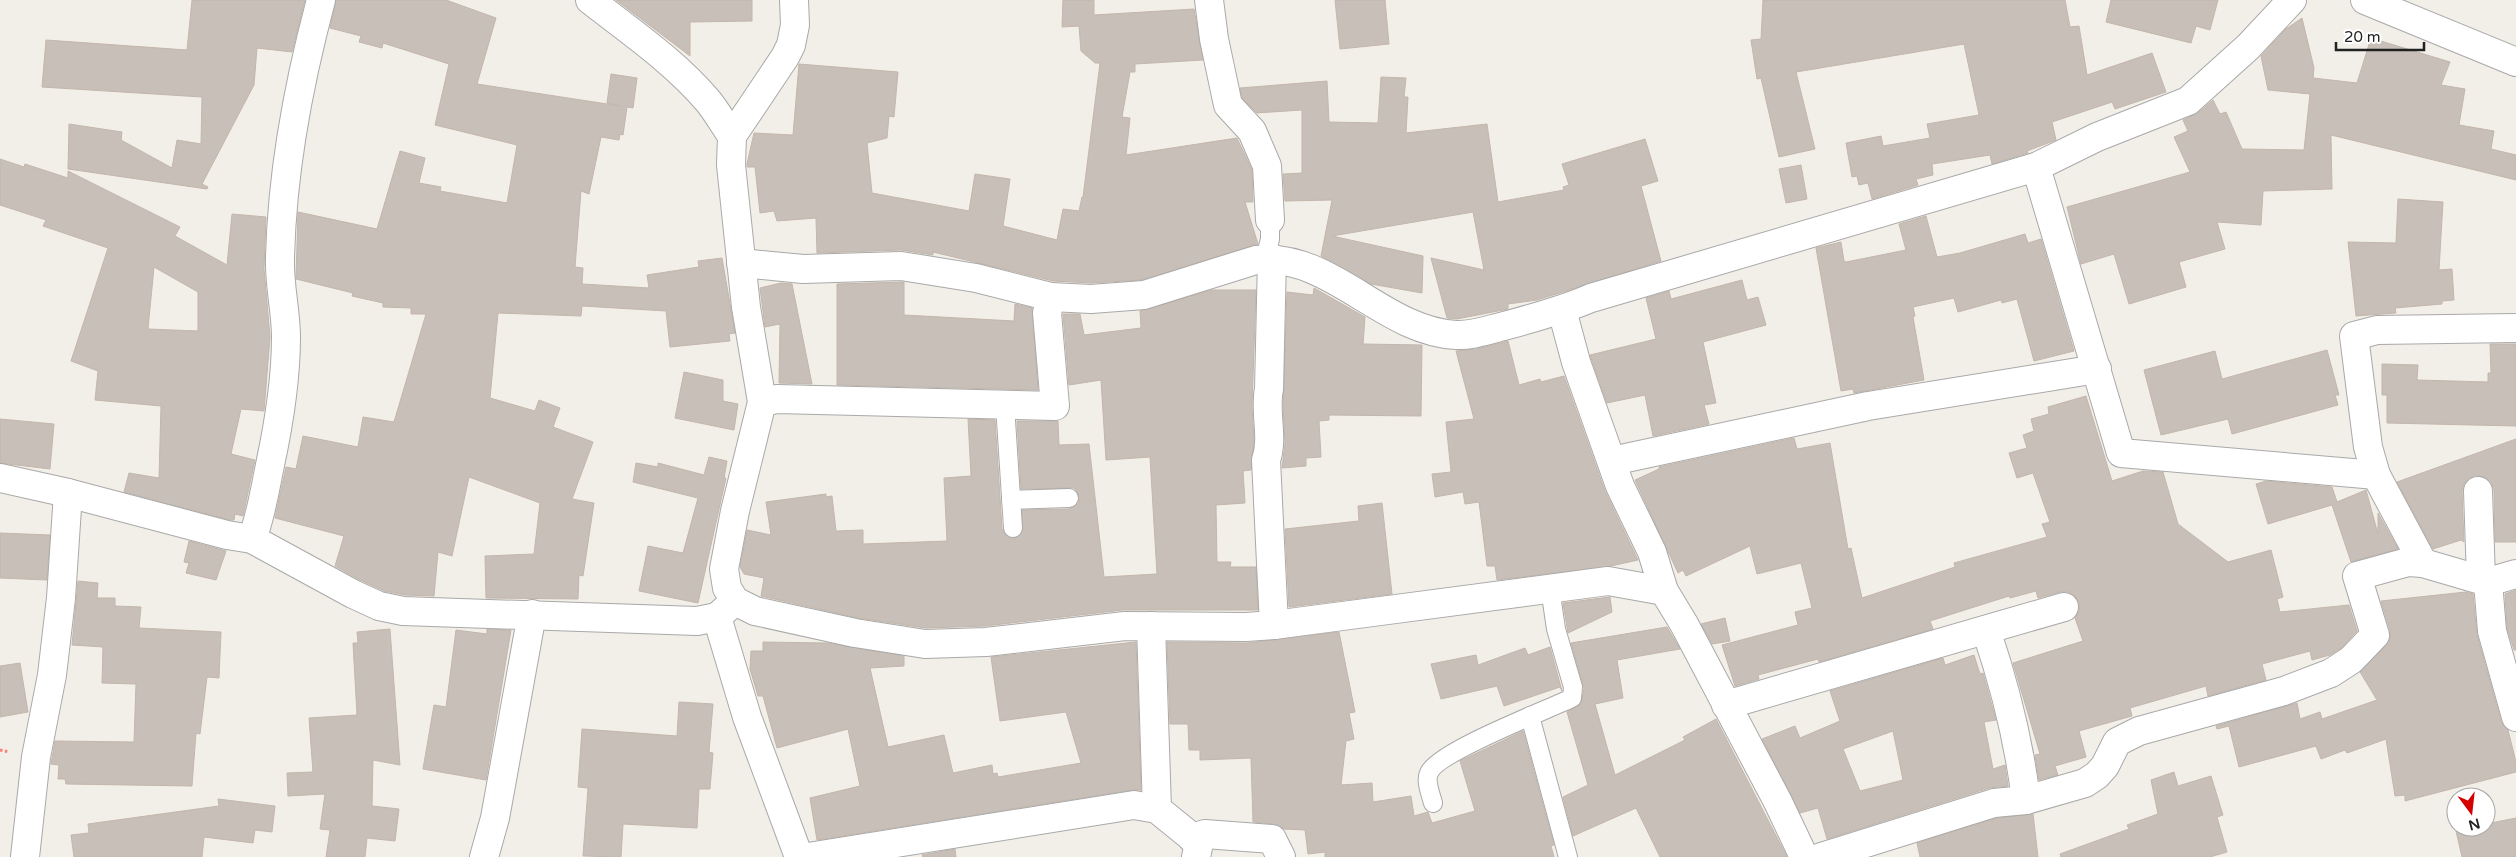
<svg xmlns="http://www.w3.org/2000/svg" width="2516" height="857" viewBox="0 0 2516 857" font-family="'Varela Round',sans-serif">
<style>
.building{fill:#c7bfb8;stroke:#c4b6ab;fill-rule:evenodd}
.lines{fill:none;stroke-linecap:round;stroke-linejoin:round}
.lane-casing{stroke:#a9a9a9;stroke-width:20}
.street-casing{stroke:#a9a9a9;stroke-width:30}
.path{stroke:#fa8072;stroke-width:3;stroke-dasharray:2.5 2.5;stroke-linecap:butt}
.lane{stroke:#fff;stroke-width:18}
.street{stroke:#fff;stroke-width:28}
</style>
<rect width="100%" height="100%" fill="#f2efe9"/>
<g class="building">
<polygon points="192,0 305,0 292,52 257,48 254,85 202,184 208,187 207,189 68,169 69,124 122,132 121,140 172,168 177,140 201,144 202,97 42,87 46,40 187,50"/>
<polygon points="336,0 446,0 496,18 477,84 620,106 607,103 611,74 637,78 633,108 627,107 623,135 620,134 619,140 601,137 589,194 581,191 575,267 583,268 582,284 649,288 647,275 699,267 698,261 722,258 735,333 729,334 730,341 670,347 666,311 582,306 581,316 498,313 490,398 535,411 539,400 560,408 553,427 593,442 572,499 594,503 583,576 579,575 578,599 486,598 485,556 534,554 540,503 469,477 452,556 438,552 434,596 405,595 384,591 360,580 335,566 344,536 275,518 286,467 296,469 303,436 358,447 363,417 394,422 426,314 411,314 411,308 383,307 383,303 352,296 353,293 296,279 298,212 377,229 400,151 425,158 419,183 441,187 440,191 507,203 517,145 435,125 449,64 383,43 382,48 359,42 361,36 330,28"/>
<polygon points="616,0 752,0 752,21 690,22 690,56"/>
<polygon points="1063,0 1094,0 1094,15 1194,9 1203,60 1135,64 1135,72 1130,72 1122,117 1130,118 1126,155 1237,138 1252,170 1253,202 1245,202 1258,244 1141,280 1091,283 1053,281 933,252 933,255 901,250 817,253 816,218 777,221 774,211 760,213 755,167 747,167 747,164 754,133 793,135 799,64 898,72 894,117 889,116 887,138 867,143 872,193 969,211 975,174 1010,179 1003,226 1057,240 1063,209 1079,211 1082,197 1083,197 1100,63 1095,63 1081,51 1079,26 1062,27"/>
<polygon points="1335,0 1385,0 1389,44 1340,49"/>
<polygon points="1763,0 2065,0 2070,27 2079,26 2087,75 2152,53 2166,92 2115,109 2112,102 2052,122 2056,140 2027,151 2028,153 1992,164 1990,155 1932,164 1933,175 1916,179 1918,185 1872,199 1868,183 1859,185 1857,176 1852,177 1846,143 1881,136 1883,146 1930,138 1927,124 1979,115 1964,44 1796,72 1815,149 1779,157 1761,78 1757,79 1751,40 1761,39"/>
<polygon points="2111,0 2218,0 2210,30 2196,26 2191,43 2106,22"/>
<polygon points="2302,18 2314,68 2313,78 2357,83 2371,38 2450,62 2441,85 2465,89 2459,125 2494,131 2491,149 2516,155 2516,180 2331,135 2332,189 2263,191 2261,225 2217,222 2225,249 2179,262 2186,287 2129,304 2114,254 2081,264 2067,207 2190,172 2174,137 2188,131 2183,120 2198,113 2213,100 2220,114 2226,112 2242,149 2304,150 2310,94 2268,90 2261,56 2286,29"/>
<polygon points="1381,77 1406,78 1404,97 1408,97 1406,133 1487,124 1498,202 1564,190 1563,187 1569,185 1562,164 1645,139 1658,181 1641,186 1661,261 1537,300 1508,304 1508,309 1457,319 1447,318 1431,258 1484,270 1473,212 1332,236 1423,256 1422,293 1371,284 1321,256 1332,200 1285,201 1283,174 1302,173 1302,110 1257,113 1242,98 1240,88 1327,81 1329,122 1378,123"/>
<path d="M0,159l24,8 1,-3 43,14v-7l112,56 -5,9 52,29 5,-51 34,3 -2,52 6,68 -6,74 -23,-2 -10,45 24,6 -12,56 -8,-2 -1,6h-4l-106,-28 5,-19 30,5 2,-72 -66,-6 3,-29 -27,-10 37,-113 -65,-22 3,-6 -46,-15zM154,267l44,25v39l-50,-2z"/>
<polygon points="1801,165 1807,199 1786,203 1779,169"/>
<polygon points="2398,199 2443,202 2439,270 2452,269 2454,300 2442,301 2442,304 2395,308 2396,313 2356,316 2348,242 2396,243"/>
<polygon points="1926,216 1937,257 1960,253 2025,234 2028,243 2041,239 2074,351 2034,361 2017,299 2002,303 2001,300 1958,312 1954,298 1913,307 1915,316 1913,317 1924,380 1854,393 1853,389 1841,391 1816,248 1841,242 1844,261 1846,262 1906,250 1899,224"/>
<polygon points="1742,280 1747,300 1758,297 1766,325 1703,342 1716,403 1704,405 1709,424 1653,436 1645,395 1607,403 1590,355 1656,339 1646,298 1669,291 1671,299"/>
<polygon points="904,282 904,315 1014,321 1015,304 1032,308 1038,390 837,385 837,284"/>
<polygon points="781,283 792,284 812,384 779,383 780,324 765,327 760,288"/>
<polygon points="1314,288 1365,317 1363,344 1422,345 1421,416 1329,415 1329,420 1319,421 1321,457 1306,458 1306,466 1282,468 1285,443 1283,406 1287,292 1313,295"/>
<polygon points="1212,290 1256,290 1252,406 1254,442 1251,470 1243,471 1245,503 1216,505 1217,562 1231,562 1230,567 1256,567 1258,610 1123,610 985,626 926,628 858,618 761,596 764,578 744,574 740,567 747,530 771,535 766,502 826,494 826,497 832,496 836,531 863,530 863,544 947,541 944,478 971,476 968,419 995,420 1002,529 1008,537 1014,539 1022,533 1022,510 1069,509 1079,503 1078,493 1074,488 1021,489 1017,421 1058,421 1059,445 1089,444 1104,577 1157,574 1150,457 1106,460 1101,380 1069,385 1063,314 1080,314 1084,335 1141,328 1140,311"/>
<polygon points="1508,341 1519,385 1540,379 1541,382 1564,376 1605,491 1638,560 1611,566 1497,580 1495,566 1487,566 1479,502 1465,504 1463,492 1435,497 1432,474 1451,472 1446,422 1474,419 1456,351 1477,349"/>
<polygon points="2490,344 2516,344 2516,426 2387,423 2387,395 2382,395 2382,364 2418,365 2417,380 2488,382 2488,373 2491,373"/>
<polygon points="2327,350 2339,395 2335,395 2338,405 2232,434 2228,419 2161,435 2144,370 2215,351 2222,379"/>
<polygon points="684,372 723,380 723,401 738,404 734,430 675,418"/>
<polygon points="2086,396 2112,481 2143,471 2163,472 2178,524 2228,562 2271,550 2283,597 2277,599 2280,612 2349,605 2357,631 2341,648 2330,655 2312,660 2310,651 2262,664 2266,680 2208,696 2206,686 2130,708 2132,716 2079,731 2086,757 2055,766 2058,775 2039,780 2035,755 2040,754 2013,663 2083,641 2075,618 2079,611 2079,603 2074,595 2068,592 2060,592 2038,598 2036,591 2010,598 2009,596 1930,621 1933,629 1819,662 1818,659 1758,675 1759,679 1735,686 1722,645 1798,625 1795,612 1812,608 1801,563 1757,574 1750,546 1686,576 1683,570 1678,573 1635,480 1659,469 1659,467 1794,438 1797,449 1830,443 1848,549 1851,548 1862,598 1955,567 1954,563 2047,537 2042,524 2050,522 2033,473 2017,478 2009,453 2027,448 2023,435 2034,431 2031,419 2049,414 2048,407"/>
<polygon points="0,419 54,424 50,469 0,463"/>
<polygon points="2516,439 2516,542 2495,542 2494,490 2491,482 2486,478 2477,475 2469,478 2464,484 2462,491 2464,542 2461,540 2433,549 2397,482"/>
<polygon points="709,457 727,461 724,478 726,478 698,603 639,591 648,546 683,553 698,498 633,482 636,463 658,467 658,463 704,475"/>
<polygon points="2266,481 2332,487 2337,502 2366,490 2378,534 2378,513 2398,549 2351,562 2332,505 2268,524 2256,484"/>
<polygon points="1382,503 1392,594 1289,607 1285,529 1359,521 1358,506"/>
<polygon points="0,533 50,535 47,580 0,578"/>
<polygon points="189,541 226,551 216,580 186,573 189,563 184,562"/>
<polygon points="78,581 98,583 97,598 115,598 115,606 141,607 139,628 221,632 219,678 207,677 200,734 196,733 192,786 66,784 65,779 58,779 59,765 51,764 55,741 134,742 136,684 102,683 103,647 72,645"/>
<polygon points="2516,590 2516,650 2514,650 2507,628 2505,594"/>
<polygon points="2466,592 2473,594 2477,635 2501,721 2508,730 2516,762 2516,772 2405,801 2405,795 2395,796 2386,739 2347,753 2345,750 2321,759 2316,746 2239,767 2229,726 2217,729 2216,726 2297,703 2300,719 2320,712 2322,719 2377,700 2360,672 2390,639 2390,630 2381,601"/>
<polygon points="1610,597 1612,612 1568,633 1563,603"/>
<polygon points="1725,618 1730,641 1712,644 1701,624"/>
<polygon points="1667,627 1680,649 1617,660 1623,698 1595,704 1615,775 1685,740 1683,737 1716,719 1787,857 1660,857 1636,808 1573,836 1563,797 1588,785 1567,712 1581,704 1584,688 1571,643"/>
<polygon points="390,629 400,765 373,760 372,806 399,809 395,841 367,838 365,857 326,857 330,830 320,829 325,794 288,796 287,773 313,772 309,718 357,715 353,643 358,643 357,632"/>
<polygon points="487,629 511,630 486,780 423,769 434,705 446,707 456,630 487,634"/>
<polygon points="1339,632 1355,712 1349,713 1354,739 1346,741 1341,785 1372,783 1373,802 1411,796 1414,816 1428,812 1432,823 1475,811 1460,761 1523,731 1554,845 1551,846 1554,857 1325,857 1325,852 1308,854 1305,830 1283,829 1274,824 1253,822 1251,758 1200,760 1200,750 1189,750 1188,724 1170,724 1167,642 1247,643"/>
<polygon points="763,642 827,643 904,656 904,666 870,668 888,747 944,735 953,773 992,765 993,774 997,773 998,777 1081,763 1066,712 1000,721 991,657 1136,642 1141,790 1132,790 817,840 810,798 860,786 848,729 777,748 763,696 758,696 750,669 751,651 763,651"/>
<polygon points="1550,647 1562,691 1560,687 1504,706 1497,686 1441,699 1431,664 1476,655 1478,665 1525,648 1528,655"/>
<path d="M1974,655l6,19 3,-1 13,47 -12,2 9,47 12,-4 3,21 -19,2 -162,51 -9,-31 -18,5 -38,-74 33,-13 5,12 40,-17 -10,-30 113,-33 2,7zM1893,731l10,49 -43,11 -17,-42z"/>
<polygon points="20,663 28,712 0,717 0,666"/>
<polygon points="679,702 713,704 709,752 713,753 710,789 699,789 697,828 623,824 621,857 583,856 588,788 578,787 582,729 677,736"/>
<polygon points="2174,772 2178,786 2211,776 2223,815 2217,817 2227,852 2210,857 2061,857 2060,854 2129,829 2127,825 2158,814 2151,780"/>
<polygon points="218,799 275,806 272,832 255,830 253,843 204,837 202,857 74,857 71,835 89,833 88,824 219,806"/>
<polygon points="2033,814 2038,857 1920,857 1917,843 1997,818"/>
<polygon points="2516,818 2516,857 2462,857 2456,831 2486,827 2486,824"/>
<polygon points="955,849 956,857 923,857 922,855"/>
</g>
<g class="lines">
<defs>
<g id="lane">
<polyline points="1265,259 1270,239 1270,220"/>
<polyline points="1005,405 1013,528"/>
<polyline points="1011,500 1069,498"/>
<polyline points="1530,716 1568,857"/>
<path d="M1433,803c-2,-8 -8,-22 -4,-30 8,-21 118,-63 143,-75l1,-11 -17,-58 -6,-41"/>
</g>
<g id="street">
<path d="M590,0c41,32 85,62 118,101 9,11 16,24 24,35"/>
<polyline points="794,0 795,25 791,45 785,57 732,136 731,165 746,307 762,402 735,511 724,569 727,588 735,601 755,611 855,633 925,644 986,642 1125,626 1246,627 1274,625 1608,581 1664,591"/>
<polyline points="1209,0 1214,39 1228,105 1252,131 1267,166 1270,220"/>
<polyline points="2365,0 2516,62"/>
<polyline points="2036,167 2121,453 2376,475"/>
<path d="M1272,258l-3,131c-5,23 5,48 -3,71l8,165"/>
<path d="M741,263l62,6 98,-3 75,12 75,19 40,2 53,-4 112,-35c75,-8 126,71 200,75 16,1 32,-5 48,-9 30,-8 59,-16 87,-28l445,-131 61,-30 91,-36 60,-54 44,-47"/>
<polyline points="1562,310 1576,362 1620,486 1652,552 1664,591 1684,624 1778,802 1804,857"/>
<polyline points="762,402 777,399 1055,406 1047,313 1051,297"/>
<polyline points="1612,461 1868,406 2097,369"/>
<polyline points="0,478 68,493 227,535 252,539 353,594 379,606 403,611 697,621 717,617 735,601"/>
<polyline points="2478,491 2481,579"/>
<path d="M252,539c9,-23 13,-50 18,-74 9,-42 16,-84 16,-128 0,-26 -7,-52 -6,-79 2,-85 19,-176 41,-258"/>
<polyline points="2423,563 2488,582 2516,574"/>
<polyline points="2488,582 2492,631 2516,717"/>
<polyline points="717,617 747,717 799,857"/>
<polyline points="1151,626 1157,809"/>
<path d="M1986,630c19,56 33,111 40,170"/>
<polyline points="1726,705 2064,607"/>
<polyline points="1192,838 1205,834 1272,839 1281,857"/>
<polyline points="25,857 36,757 52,675 61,598 68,493"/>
<polyline points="484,857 495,818 532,614"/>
<polyline points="808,857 1134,805 1157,809 1199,843 1196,857"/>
<polyline points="1821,857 1994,803 2026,800 2085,783 2097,775 2105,766 2117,742 2139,731 2284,691 2331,673 2351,660 2375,635 2357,576 2408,562 2423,563 2376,475 2368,447 2354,336 2377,330 2516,328"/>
</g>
</defs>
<use href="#lane" class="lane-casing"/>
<use href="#street" class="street-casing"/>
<polyline class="path" points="0,750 9,752"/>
<use href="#lane" class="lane"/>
<use href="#street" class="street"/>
</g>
<g transform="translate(2471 812) rotate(165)"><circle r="24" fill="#ffffff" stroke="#a7a7a7"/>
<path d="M0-4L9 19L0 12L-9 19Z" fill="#d40000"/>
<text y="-8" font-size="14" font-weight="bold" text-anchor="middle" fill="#222222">N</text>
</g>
<path d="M2336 42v8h88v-8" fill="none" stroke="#222222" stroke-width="2.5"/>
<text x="2344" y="42" font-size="15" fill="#222222" stroke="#ffffff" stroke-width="4" paint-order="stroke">20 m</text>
</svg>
